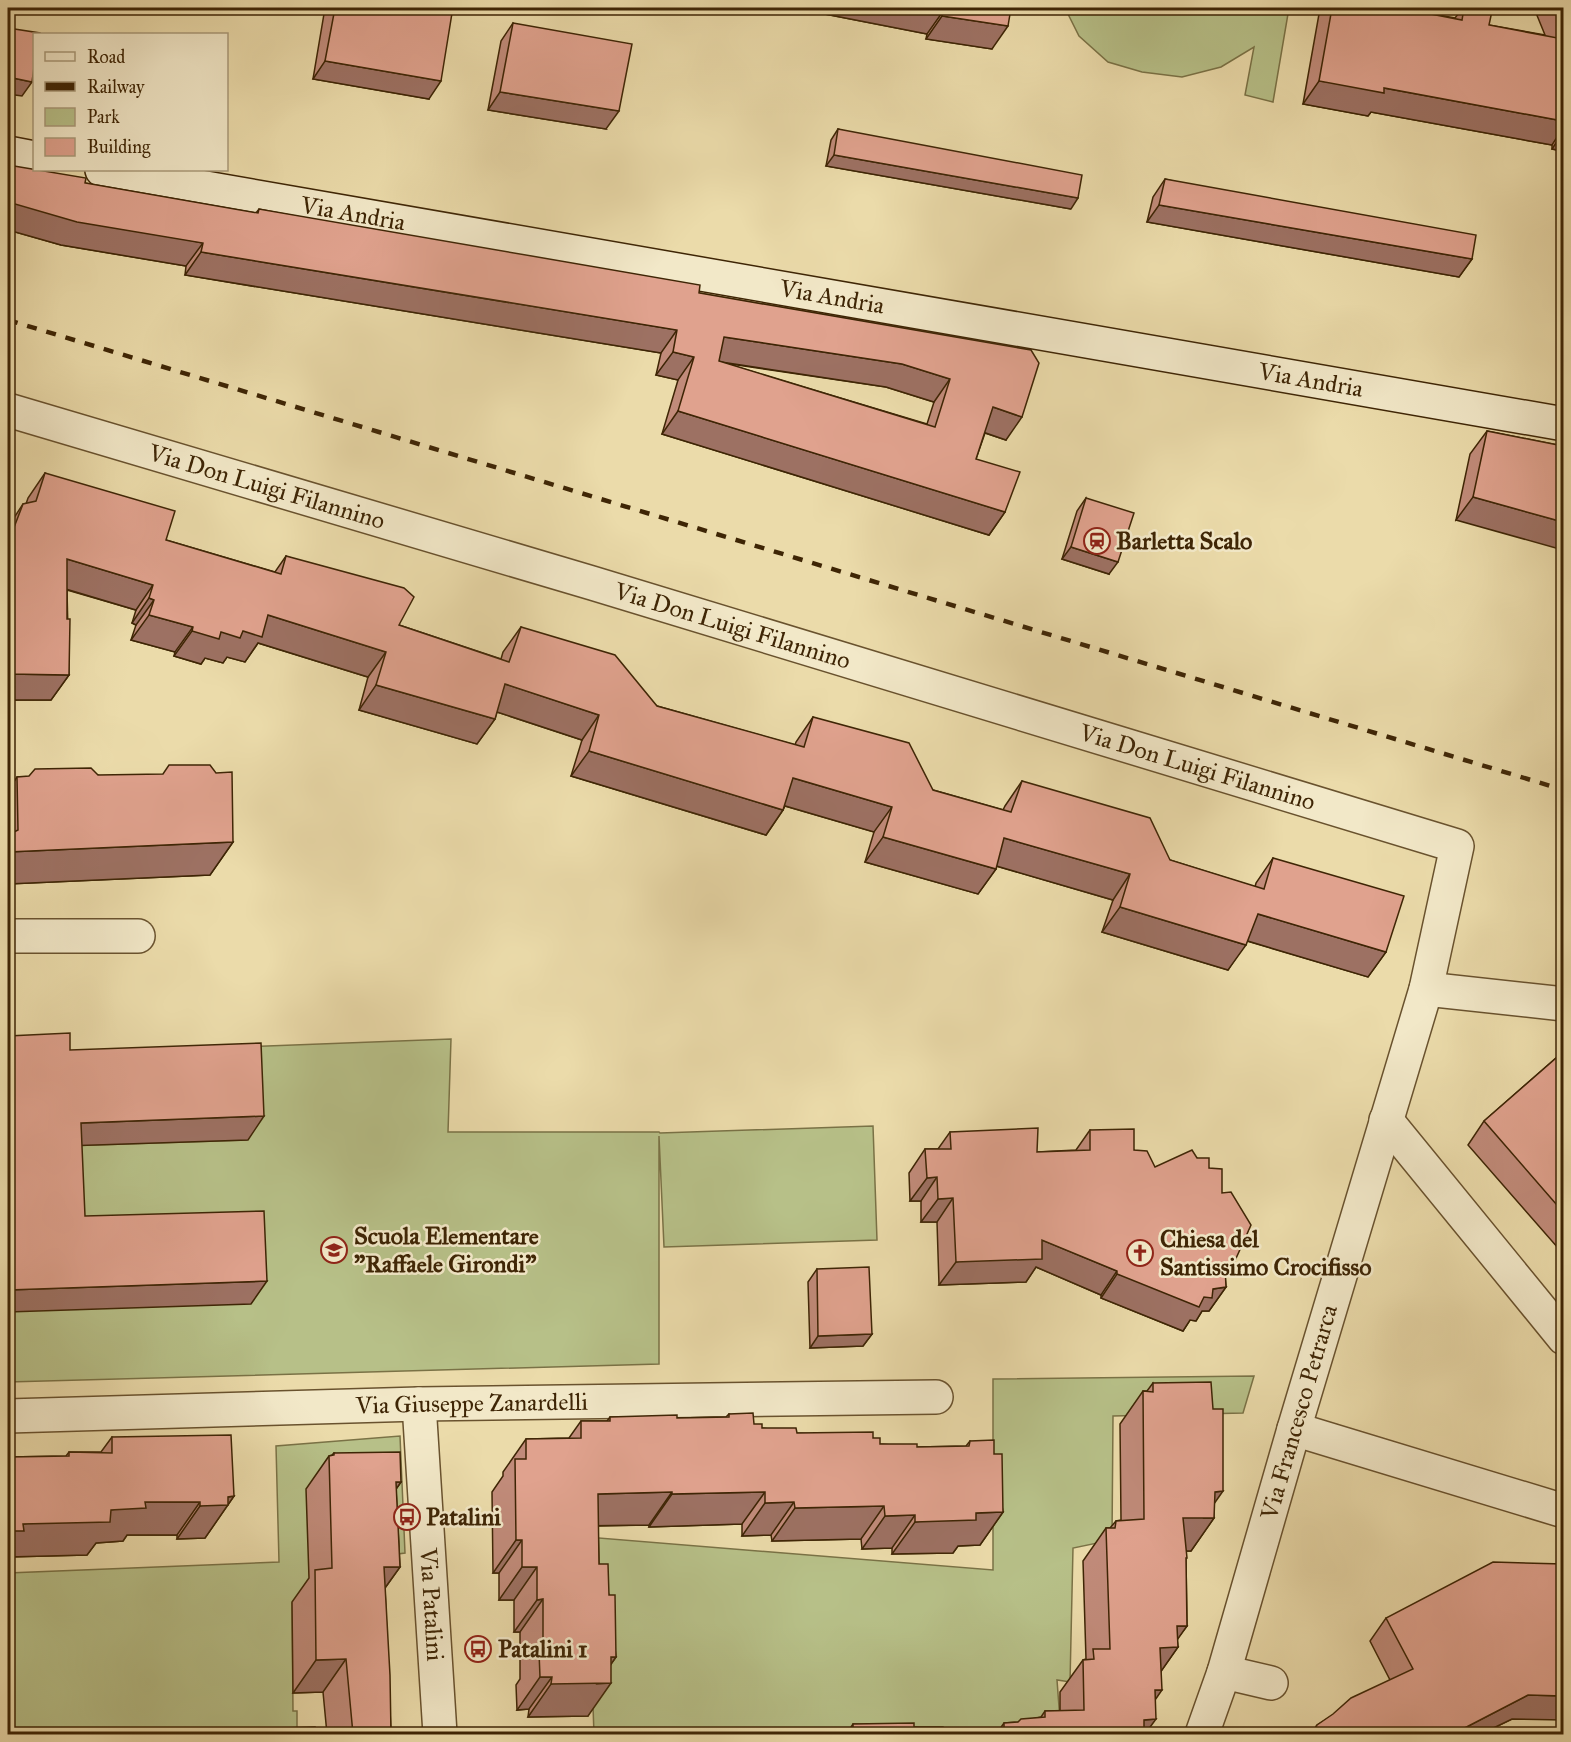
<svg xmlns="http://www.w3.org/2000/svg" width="1571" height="1742" viewBox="0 0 1571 1742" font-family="'IM FELL Great Primer',serif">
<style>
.green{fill:#b7c088;stroke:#7a7246;stroke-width:1.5}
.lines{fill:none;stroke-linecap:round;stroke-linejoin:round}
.street-casing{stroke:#69522e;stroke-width:36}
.secondary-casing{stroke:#3e2505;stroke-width:36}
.street{stroke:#f2e8c8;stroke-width:33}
.secondary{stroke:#f2e8c8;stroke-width:33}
.rail{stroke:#3e2505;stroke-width:4.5;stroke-dasharray:10 10;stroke-linecap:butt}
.wall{fill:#c18b7a;stroke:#3e2505;stroke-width:1.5;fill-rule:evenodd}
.shaded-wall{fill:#9d7163;stroke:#3e2505;stroke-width:1.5}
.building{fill:#e0a28e;stroke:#3e2505;stroke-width:1.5;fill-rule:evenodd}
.labels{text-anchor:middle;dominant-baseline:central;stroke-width:5;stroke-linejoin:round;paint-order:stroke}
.street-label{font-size:24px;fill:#3e2505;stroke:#f2e8c8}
.poi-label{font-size:24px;font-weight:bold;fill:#3e2505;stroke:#f2e8c8;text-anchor:start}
</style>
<rect width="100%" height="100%" fill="#ebdbaa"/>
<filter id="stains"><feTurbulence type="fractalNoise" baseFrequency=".00333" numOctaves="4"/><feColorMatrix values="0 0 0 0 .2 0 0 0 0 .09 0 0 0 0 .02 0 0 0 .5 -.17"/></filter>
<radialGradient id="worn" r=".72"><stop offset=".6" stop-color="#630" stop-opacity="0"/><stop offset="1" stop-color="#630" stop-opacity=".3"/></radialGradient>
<g class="green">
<polygon points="1065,8 1289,8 1273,102 1245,95 1254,47 1221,67 1182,77 1142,72 1108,62 1079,36"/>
<polygon points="451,1039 448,1132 659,1132 660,1133 873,1126 877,1240 664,1247 659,1136 659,1364 8,1382 8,1312 68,1239 65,1146 247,1140 8,1056"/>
<polygon points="1254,1376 1243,1413 1113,1416 1112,1540 1073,1548 1070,1682 1057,1680 1061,1734 594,1734 587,1537 993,1570 993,1379"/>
<polygon points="400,1436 405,1553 375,1557 309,1601 292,1603 293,1711 297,1711 297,1729 289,1734 8,1734 8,1573 279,1562 276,1446"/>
</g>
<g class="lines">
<defs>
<g id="street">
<path id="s1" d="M8,410l584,173 865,263 -31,143 -132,440 -70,243 -22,62"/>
<polyline points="8,936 138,936"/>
<polyline points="1426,989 1564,1004"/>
<polyline points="1386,1120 1564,1338"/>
<path id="s2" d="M419,1404l21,330"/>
<path id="s3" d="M8,1416l411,-12 517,-7"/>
<polyline points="1294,1429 1564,1511"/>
<polyline points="1224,1672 1271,1683"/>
</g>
<g id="secondary">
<polyline points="8,153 34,158"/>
<path id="s4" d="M102,170l1462,254"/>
</g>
</defs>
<use href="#street" class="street-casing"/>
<use href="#secondary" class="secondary-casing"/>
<use href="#street" class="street"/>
<use href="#secondary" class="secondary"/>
<polyline class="rail" points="8,320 1564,790"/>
</g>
<g class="wall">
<polygon points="325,8 425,8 429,99 313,79"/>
<polygon points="794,8 1011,8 992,49 926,39 927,34"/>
<polygon points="1323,8 1400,8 1455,18 1463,8 1473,8 1489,25 1545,35 1534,8 1563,8 1563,151 1552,149 1552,145 1371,112 1368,116 1303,104 1319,14"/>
<polygon points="513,23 606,129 488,110 501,41"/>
<polygon points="838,129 1071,209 826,166 831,140"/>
<path d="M8,165l77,18 171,30 3,-4 440,84 332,57 -25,90 -21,-7 -9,26 29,53 -16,23 -327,-101 16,-54 -22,-5 5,-22 -476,-78 1,-9 -125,-21 -53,-15zM724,363l162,24 48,15 -7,22z"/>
<polygon points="1165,179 1472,259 1459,277 1147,222 1153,197"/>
<polygon points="1487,431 1563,446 1456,520 1470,454"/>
<polygon points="45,473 166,540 275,572 286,556 399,625 501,659 503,652 521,627 657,706 795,745 796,742 813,717 933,790 1003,810 1005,806 1022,781 1170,860 1255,887 1256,883 1273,858 1386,952 1368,977 1247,941 1228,970 1102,932 1113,900 996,866 996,869 978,894 865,862 874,832 785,806 783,810 766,835 571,776 582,740 497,712 495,719 477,744 359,710 368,677 258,643 245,662 227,657 223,663 205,658 201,664 174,656 175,652 131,640 136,625 132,623 136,610 67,590 69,675 51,700 8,700 8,527 23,504 26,504 28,498"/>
<polygon points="1086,498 1109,574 1062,559 1077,511"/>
<polygon points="98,775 233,842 210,875 8,884 8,791 17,777"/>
<polygon points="1563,1052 1563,1243 1558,1248 1468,1145 1484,1121"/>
<polygon points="1090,1130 1134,1150 1155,1167 1197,1158 1209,1168 1225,1276 1226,1287 1209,1311 1202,1311 1196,1321 1190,1320 1183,1331 1101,1298 1101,1295 1036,1267 1026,1282 939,1285 937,1222 921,1222 921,1201 910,1201 909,1173 925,1149 938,1149 950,1132 1037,1152 1076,1150"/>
<polygon points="817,1269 872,1334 863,1346 810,1348 808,1282"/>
<polygon points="1153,1383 1214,1503 1214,1518 1191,1551 1186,1551 1186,1560 1187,1626 1177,1639 1178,1647 1161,1671 1155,1699 1145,1734 704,1734 705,1733 732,1732 734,1728 796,1732 849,1730 853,1724 914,1727 944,1733 997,1733 1004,1723 1018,1722 1041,1717 1045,1711 1060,1711 1060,1692 1083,1660 1086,1659 1083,1561 1106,1528 1110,1528 1116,1521 1121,1520 1120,1424 1143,1391 1147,1391"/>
<polygon points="729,1414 762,1428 797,1433 873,1438 880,1444 917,1447 966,1446 970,1441 994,1454 1003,1512 980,1545 958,1546 953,1553 892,1554 892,1548 862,1549 861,1539 772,1541 771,1535 742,1536 742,1524 649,1527 649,1525 598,1526 599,1564 609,1595 616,1657 611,1664 588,1716 528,1717 529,1709 517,1710 516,1685 520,1679 520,1632 514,1632 514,1600 499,1600 499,1573 493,1573 492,1492 503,1476 503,1472 526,1439 569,1438 581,1421 607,1421 610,1417 677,1418 726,1417"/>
<polygon points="112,1437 234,1496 205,1538 177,1539 177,1535 127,1535 123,1541 96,1543 87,1555 8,1557 8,1457 66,1456 69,1452 101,1452"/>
<polygon points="334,1453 401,1482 396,1489 400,1567 385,1588 391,1734 327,1734 323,1692 293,1693 292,1602 309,1578 306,1489 329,1456 332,1455"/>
<polygon points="1386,1618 1512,1719 1481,1734 1311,1734 1317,1725 1390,1680 1370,1641"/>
</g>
<g class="shaded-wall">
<polygon points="794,8 929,8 944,10 927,34"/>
<polygon points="942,16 1008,26 992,49 926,39"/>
<polygon points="325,61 441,81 429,99 313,79"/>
<polygon points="8,77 32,82 22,96 8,94"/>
<polygon points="1319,81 1384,88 1563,121 1563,128 1552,145 1371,112 1368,116 1303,104"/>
<polygon points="500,92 619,111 606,129 488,110"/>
<polygon points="1563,132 1563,151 1552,149"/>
<polygon points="834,155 1078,198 1071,209 826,166"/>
<polygon points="8,202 203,243 186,266 61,245 8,230"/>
<polygon points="1159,205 1472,259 1459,277 1147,222"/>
<polygon points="201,252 677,330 661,353 185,275"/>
<polygon points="724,337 902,364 950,379 934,402 886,387 708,360"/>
<polygon points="673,352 694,357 678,380 656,375"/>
<polygon points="993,407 1022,417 1006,440 977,430"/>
<polygon points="678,411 1005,512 989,535 662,434"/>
<polygon points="1473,497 1563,522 1563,550 1456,520"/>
<polygon points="1071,547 1118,562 1109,574 1062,559"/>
<polygon points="67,559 153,585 136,610 49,584"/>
<polygon points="149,598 154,600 136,625 132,623"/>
<polygon points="149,615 193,627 175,652 131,640"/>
<polygon points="268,615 386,652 368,677 258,643 245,662 227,657 223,663 205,658 201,664 174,656 192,631 221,632 243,631"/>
<polygon points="8,674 69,675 51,700 8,700"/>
<polygon points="505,684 599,715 582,740 488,709"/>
<polygon points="376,685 495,719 477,744 359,710"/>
<polygon points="589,751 783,810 766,835 571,776"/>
<polygon points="793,778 892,807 874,832 775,803"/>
<polygon points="883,837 996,869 978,894 865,862"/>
<polygon points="1004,838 1130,874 1113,900 986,863"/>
<polygon points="233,842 210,875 8,884 8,852"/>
<polygon points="1120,907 1246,945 1228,970 1102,932"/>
<polygon points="1258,914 1386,952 1368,977 1241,939"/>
<polygon points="264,1116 248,1140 65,1146 81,1123"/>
<polygon points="937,1177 921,1201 910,1201 927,1178"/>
<polygon points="953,1198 937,1222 921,1222 938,1199"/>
<polygon points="1042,1240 1117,1271 1101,1295 1036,1267 1026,1282 939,1285 956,1262"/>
<polygon points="1225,1265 1233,1265 1217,1288"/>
<polygon points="1117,1274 1204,1297 1213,1289 1226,1287 1209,1311 1202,1311 1196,1321 1190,1320 1183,1331 1101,1298"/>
<polygon points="267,1281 251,1304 8,1312 8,1290"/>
<polygon points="872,1334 863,1346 810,1348 818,1336"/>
<polygon points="396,1482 401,1482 378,1515"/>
<polygon points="1223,1491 1204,1518 1214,1518 1191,1551 1160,1551 1183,1518 1215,1492"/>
<polygon points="672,1492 649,1525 575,1526 598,1494"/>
<polygon points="765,1492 742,1524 649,1527 672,1494"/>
<polygon points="234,1496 205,1538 177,1539 200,1506 228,1497"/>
<polygon points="145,1502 200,1502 177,1535 127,1535 123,1541 96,1543 87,1555 8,1557 8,1531 23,1524 111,1510"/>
<polygon points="794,1502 771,1535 742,1536 765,1503"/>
<polygon points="884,1506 861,1539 772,1541 795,1508"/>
<polygon points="1003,1512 980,1545 958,1546 953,1553 892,1554 915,1522 976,1513"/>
<polygon points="915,1515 892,1548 862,1549 885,1516"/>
<polygon points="516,1540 522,1540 499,1573 493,1573"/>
<polygon points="384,1567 400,1567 377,1599"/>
<polygon points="522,1567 537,1567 514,1600 499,1600"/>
<polygon points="543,1599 520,1632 514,1632 537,1600"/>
<polygon points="1177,1626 1187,1626 1172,1647 1178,1647 1155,1680 1160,1648"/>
<polygon points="611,1657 616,1657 597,1684 611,1683 588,1716 528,1717 551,1684"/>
<polygon points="346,1659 323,1692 293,1693 316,1660"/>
<polygon points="540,1677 552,1677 529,1709 517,1710"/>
<polygon points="1155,1690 1162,1690 1139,1723"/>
<polygon points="1528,1695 1563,1696 1563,1720 1512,1719 1481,1734 1453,1734"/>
<polygon points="1156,1719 1145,1734 1134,1734 1144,1720"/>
</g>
<g class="building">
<polygon points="335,8 425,8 452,13 441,81 325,61"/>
<polygon points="929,8 1011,8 1008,26 942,16 944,10"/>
<polygon points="1332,8 1400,8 1462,20 1464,8 1473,8 1492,11 1489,25 1563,39 1563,121 1384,88 1384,93 1319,81"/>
<polygon points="1559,8 1563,8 1563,19"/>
<polygon points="513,23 632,44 619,111 500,92"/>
<polygon points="8,28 40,33 40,34 34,34 34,67 32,82 8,77"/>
<polygon points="838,129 1082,175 1078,198 834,155"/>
<path d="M8,165l78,13 -1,5 173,30 1,-4 441,76 -1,8 332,57 8,13 -17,54 -29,-10 -17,52 44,13 -15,40 -327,-101 16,-54 -21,-5 4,-22 -476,-78 2,-9 -126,-21 -69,-20zM724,337l178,27 48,15 -15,48 -216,-66z"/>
<polygon points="1165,179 1476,235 1472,259 1159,205"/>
<polygon points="1487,431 1563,446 1563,522 1473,497"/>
<polygon points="45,473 175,511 166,540 281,574 286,556 404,588 414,597 399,625 509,662 521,627 615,655 657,706 804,747 813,717 909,743 933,790 1011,812 1022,781 1150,818 1170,860 1264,889 1273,858 1404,896 1386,952 1258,914 1246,945 1120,907 1130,874 1004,838 996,869 883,837 892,807 793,778 783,810 589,751 599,715 505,684 495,719 376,685 386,652 268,615 262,637 243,631 240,638 221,632 219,639 192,631 193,627 149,615 154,600 149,598 153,585 67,559 67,619 70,619 69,675 8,674 8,543 23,504 36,501"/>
<polygon points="1086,498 1134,513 1118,562 1071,547"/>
<polygon points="169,765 210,765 216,773 232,772 233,842 8,852 8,835 18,830 17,777 29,776 35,769 91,768 98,775 163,774"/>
<polygon points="70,1033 70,1050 261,1043 264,1116 81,1123 85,1216 264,1211 267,1281 8,1290 8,1036"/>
<polygon points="1563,1052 1563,1212 1484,1121"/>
<polygon points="1038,1128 1037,1152 1090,1150 1090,1130 1134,1129 1134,1150 1147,1151 1155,1167 1192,1150 1197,1158 1209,1158 1209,1168 1222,1169 1222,1193 1231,1192 1251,1225 1233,1265 1225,1265 1226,1287 1213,1289 1212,1298 1204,1297 1199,1307 1117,1274 1117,1271 1042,1240 1042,1259 956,1262 953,1198 938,1199 937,1177 927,1178 925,1149 951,1149 950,1132"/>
<polygon points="869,1267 872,1334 818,1336 817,1269"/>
<polygon points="1211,1382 1213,1409 1223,1409 1223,1491 1215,1492 1214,1518 1183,1518 1187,1558 1186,1558 1187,1626 1177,1626 1178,1647 1160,1648 1162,1690 1155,1690 1156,1719 1144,1720 1144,1734 705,1734 705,1733 733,1731 734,1728 796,1728 796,1732 853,1730 853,1724 914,1723 914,1727 943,1727 944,1733 1004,1733 1004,1723 1018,1722 1021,1719 1045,1717 1045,1711 1084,1710 1083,1660 1094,1659 1093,1649 1110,1649 1106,1528 1115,1528 1116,1521 1144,1519 1143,1391 1153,1392 1153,1383"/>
<polygon points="753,1413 754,1424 762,1424 762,1428 796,1428 797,1433 873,1432 873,1438 880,1438 880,1444 917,1444 917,1447 969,1446 970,1441 994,1440 994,1454 1002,1454 1003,1512 976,1513 976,1520 915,1522 915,1515 885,1516 884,1506 795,1508 794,1502 765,1503 765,1492 672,1494 672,1492 598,1494 599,1564 608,1564 609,1595 615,1595 616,1657 611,1657 611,1683 551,1684 552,1677 540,1677 539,1652 543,1651 543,1599 537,1600 537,1567 522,1567 522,1540 516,1540 515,1459 526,1459 526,1439 581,1438 581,1421 610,1421 610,1417 677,1415 677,1418 729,1417 729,1414"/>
<polygon points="231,1435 234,1496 228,1497 228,1505 200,1506 200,1502 145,1502 146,1508 111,1510 110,1522 23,1524 24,1531 8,1531 8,1457 69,1456 69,1452 112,1453 112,1437"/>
<polygon points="400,1452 401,1482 396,1482 400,1567 384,1567 390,1675 391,1734 353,1734 346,1659 316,1660 315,1570 332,1568 329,1456 334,1455 334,1453"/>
<polygon points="1493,1562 1563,1564 1563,1696 1528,1695 1453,1734 1311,1734 1317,1725 1333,1714 1351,1698 1413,1669 1386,1618"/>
<polygon points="315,1727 315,1734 140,1734 140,1732"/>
</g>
<defs>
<symbol id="station-ring" viewBox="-11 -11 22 22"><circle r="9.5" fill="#f2e8c8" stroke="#8f2418" stroke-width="1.5"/><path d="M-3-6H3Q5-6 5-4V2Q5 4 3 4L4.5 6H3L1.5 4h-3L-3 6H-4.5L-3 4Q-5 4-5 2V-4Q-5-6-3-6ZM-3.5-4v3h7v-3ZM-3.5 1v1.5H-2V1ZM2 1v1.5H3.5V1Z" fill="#8f2418"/></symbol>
<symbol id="school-ring" viewBox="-11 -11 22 22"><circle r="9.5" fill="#f2e8c8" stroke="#8f2418" stroke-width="1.5"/><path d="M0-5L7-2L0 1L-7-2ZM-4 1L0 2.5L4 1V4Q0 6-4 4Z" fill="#8f2418"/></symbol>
<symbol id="church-ring" viewBox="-11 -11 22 22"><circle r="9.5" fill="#f2e8c8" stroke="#8f2418" stroke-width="1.5"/><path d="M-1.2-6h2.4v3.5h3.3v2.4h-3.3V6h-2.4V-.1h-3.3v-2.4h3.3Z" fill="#8f2418"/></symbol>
<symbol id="bus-ring" viewBox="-11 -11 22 22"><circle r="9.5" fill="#f2e8c8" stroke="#8f2418" stroke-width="1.5"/><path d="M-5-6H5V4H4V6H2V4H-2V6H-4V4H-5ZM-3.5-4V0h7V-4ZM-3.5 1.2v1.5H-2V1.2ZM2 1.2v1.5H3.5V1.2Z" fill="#8f2418"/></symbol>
</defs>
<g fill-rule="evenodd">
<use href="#station-ring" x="1082" y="526" width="30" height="30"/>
<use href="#school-ring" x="319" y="1235" width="30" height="30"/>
<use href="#church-ring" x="1125" y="1238" width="30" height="30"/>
<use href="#bus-ring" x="392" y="1502" width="30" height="30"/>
<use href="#bus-ring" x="463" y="1634" width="30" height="30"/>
</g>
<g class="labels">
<g class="street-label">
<text stroke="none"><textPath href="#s4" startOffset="255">Via Andria</textPath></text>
<text stroke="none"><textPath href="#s4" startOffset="741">Via Andria</textPath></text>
<text stroke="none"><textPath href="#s4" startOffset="1227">Via Andria</textPath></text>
<text stroke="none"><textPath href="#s1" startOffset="270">Via Don Luigi Filannino</textPath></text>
<text stroke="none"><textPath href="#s1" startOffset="756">Via Don Luigi Filannino</textPath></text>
<text stroke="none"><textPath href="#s1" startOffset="1242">Via Don Luigi Filannino</textPath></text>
<text stroke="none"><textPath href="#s3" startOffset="464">Via Giuseppe Zanardelli</textPath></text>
<text transform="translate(1299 1412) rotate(-74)">Via Francesco Petrarca</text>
<text stroke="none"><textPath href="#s2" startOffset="201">Via Patalini</textPath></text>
</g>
<g class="poi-label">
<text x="1116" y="541">Barletta Scalo</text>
<text x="354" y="1236">Scuola Elementare<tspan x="354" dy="28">"Raffaele Girondi"</tspan></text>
<text x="1160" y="1239">Chiesa del<tspan x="1160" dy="28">Santissimo Crocifisso</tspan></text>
<text x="426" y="1517">Patalini</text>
<text x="498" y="1649">Patalini 1</text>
</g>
</g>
<rect width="1571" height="1742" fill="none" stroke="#ebdbaa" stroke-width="30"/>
<rect x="9" y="9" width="1553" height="1724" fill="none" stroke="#3e2505" stroke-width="3"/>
<rect x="15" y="15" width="1541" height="1712" fill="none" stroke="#3e2505" stroke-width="1.5"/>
<rect x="33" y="33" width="195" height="138" fill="#f2e8c8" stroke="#aa9a7a" stroke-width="1.5"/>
<rect x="45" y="52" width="30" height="9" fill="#f2e8c8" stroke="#aa9a7a" stroke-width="1.5"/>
<text x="87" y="63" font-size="18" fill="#3e2505">Road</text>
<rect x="45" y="82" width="30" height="9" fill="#3e2505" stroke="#aa9a7a" stroke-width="1.5"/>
<text x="87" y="93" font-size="18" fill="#3e2505">Railway</text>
<rect x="45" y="108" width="30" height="18" fill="#b7c088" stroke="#aa9a7a" stroke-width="1.5"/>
<text x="87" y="123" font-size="18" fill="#3e2505">Park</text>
<rect x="45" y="138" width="30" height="18" fill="#e0a28e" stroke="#aa9a7a" stroke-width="1.5"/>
<text x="87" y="153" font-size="18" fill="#3e2505">Building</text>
<rect width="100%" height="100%" filter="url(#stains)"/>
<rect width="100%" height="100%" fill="url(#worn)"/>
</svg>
